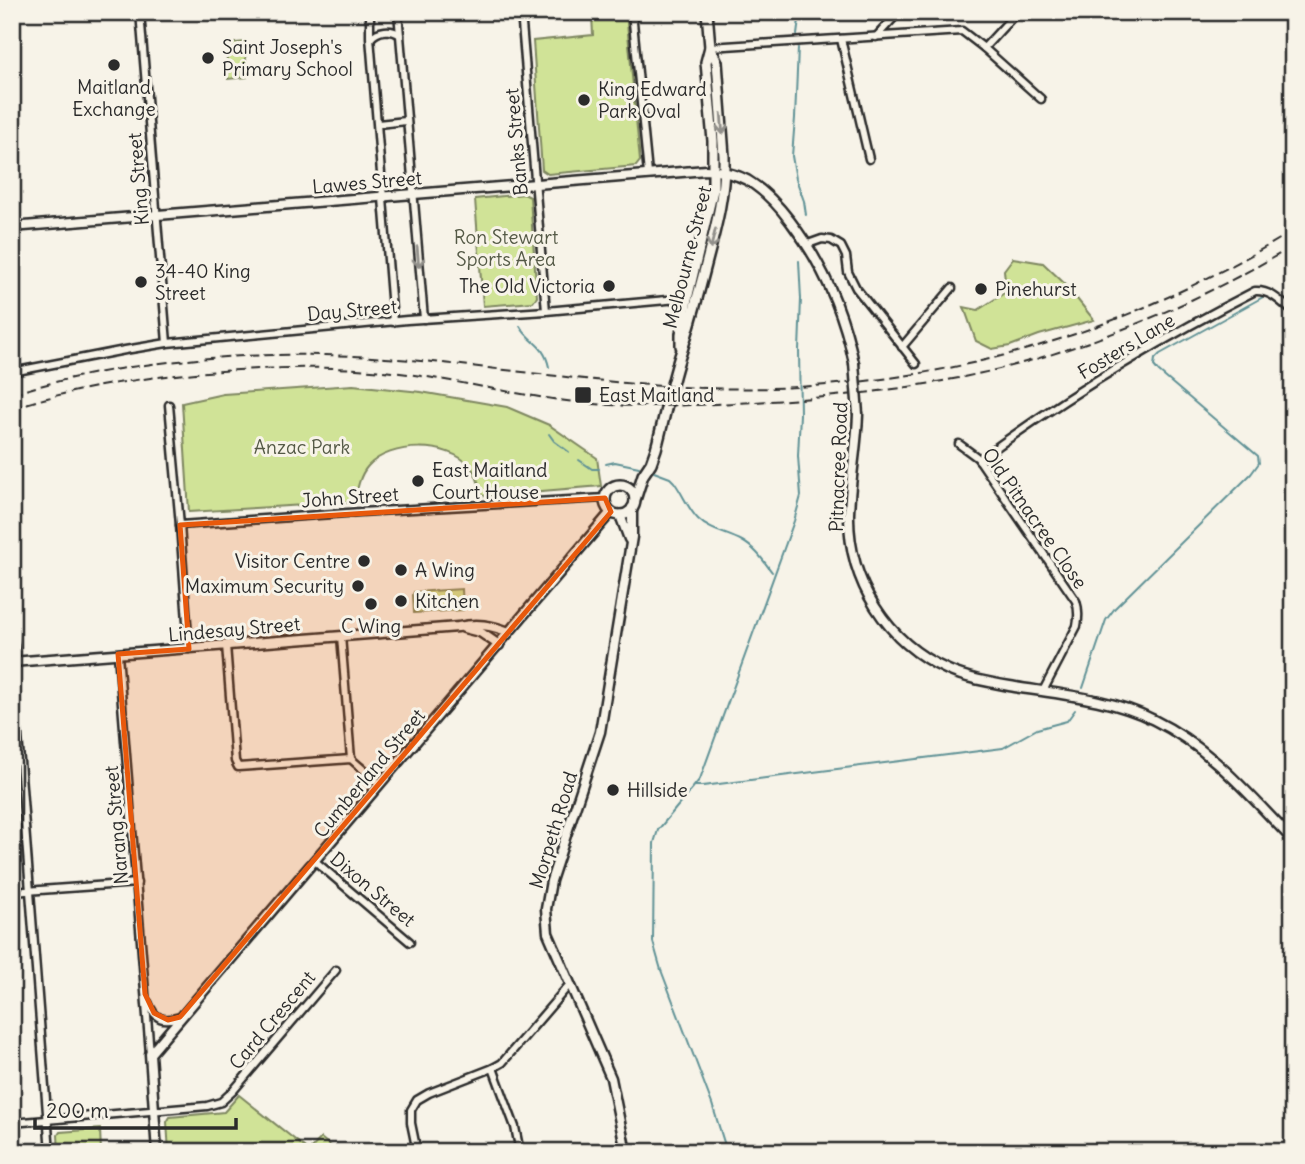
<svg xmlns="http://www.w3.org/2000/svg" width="1305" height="1164" viewBox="0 0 1305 1164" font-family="Delius,sans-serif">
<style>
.green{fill:#d0e397;stroke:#7e8761;stroke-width:2}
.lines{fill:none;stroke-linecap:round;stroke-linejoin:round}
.stream{stroke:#619296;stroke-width:2}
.street-casing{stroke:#2b2b2b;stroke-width:11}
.secondary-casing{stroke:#2b2b2b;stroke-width:13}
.primary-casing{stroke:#2b2b2b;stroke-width:14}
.street{stroke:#f7f3e8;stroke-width:6}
.secondary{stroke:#f7f3e8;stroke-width:8}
.primary{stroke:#f7f3e8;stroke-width:9}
.rail{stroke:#2b2b2b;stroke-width:2;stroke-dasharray:10 5;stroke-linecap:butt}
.secondary-bridge-casing{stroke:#2b2b2b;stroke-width:13;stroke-linecap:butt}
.secondary-bridge{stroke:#f7f3e8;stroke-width:8}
.oneway{stroke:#918f8a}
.marked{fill:#e8590c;fill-opacity:0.2;stroke:#e8590c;stroke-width:5;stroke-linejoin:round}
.poi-dot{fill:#2b2b2b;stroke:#f7f3e8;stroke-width:2.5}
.labels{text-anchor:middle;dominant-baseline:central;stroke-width:6;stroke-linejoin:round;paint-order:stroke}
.poi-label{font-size:19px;fill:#2b2b2b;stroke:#f7f3e8;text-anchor:start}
.street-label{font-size:19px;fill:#2b2b2b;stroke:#f7f3e8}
.park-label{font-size:19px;fill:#545946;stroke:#f7f3e8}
</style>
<rect width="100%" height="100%" fill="#f7f3e8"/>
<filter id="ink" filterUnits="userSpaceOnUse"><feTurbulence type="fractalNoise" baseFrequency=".0143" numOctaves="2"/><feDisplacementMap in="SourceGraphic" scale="14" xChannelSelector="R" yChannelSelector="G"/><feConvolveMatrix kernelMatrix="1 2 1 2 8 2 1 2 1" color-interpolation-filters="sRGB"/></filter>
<g filter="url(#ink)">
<g class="green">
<polygon points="626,12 640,161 636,166 548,174 542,170 533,41 593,35 592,15"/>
<polygon points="245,42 247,77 228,79 226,44"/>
<polygon points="524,194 530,197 537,297 533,302 483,306 475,199"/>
<polygon points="1013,258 1043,263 1065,284 1094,320 1039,335 1010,346 992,349 976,341 964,307 978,310 1006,292 1004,270"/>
<path d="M353,385l68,7 86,15 42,18 48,33 4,28 -119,10c-3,-11 -5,-22 -12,-30 -22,-25 -80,-24 -102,0 -9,10 -11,24 -13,36l-166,10 -7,-109 41,-9z"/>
<polygon points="462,589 463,610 414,613 413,595 414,592"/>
<polygon points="239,1095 309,1151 321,1138 338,1152 169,1152 167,1122 170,1117 224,1112"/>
<polygon points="100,1129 101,1152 59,1152 58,1135 60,1132"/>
</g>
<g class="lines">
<g class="stream">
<polyline points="797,35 800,12"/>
<polyline points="798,48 795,118 792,156 796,179 804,201 806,215"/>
<path d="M520,326c9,17 24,17 29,41"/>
<polyline points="549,434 554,441 569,452"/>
<polyline points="579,460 592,469 599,469"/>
<polyline points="606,464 615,462 639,467"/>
<path d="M654,472l16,6 4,4c9,12 14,27 24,37 12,12 29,14 44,22 13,7 21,19 30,31"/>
<polyline points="1083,688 1106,620 1115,608 1251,474 1259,463 1258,456 1159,372 1154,366 1155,359 1160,354 1263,297"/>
<polyline points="695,786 703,786 1003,748 1037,729 1067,721 1075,710"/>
<polyline points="727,1152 712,1104 661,970 653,942 654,843 658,830 700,779 794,521 801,496 798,456 800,414 799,350 801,299 799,261"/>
</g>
<defs>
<g id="street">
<polyline points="140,12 167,343"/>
<polyline points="370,12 370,37 393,322"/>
<polyline points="398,12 424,319"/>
<polyline points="521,12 546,311"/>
<polyline points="632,12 648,174"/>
<polyline points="876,37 899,12"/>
<path d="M371,38c7,-8 20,-10 29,-3"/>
<polyline points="841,39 869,159"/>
<polyline points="710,47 962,31 984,48 1041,99"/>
<polyline points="984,48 1017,12"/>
<polyline points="378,124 406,121"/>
<polyline points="808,244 822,239 831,240 841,246 846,256 848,272 856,288 916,364"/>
<polyline points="902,347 952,288"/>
<polyline points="12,372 125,350 167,343 407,320 546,311 678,299 688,300"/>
<polyline points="169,405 180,525 189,649"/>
<path d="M959,444l19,14 98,143c3,9 3,15 1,25l-34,65"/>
<path d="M979,460c87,-64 180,-120 276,-169 16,-1 26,11 38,21"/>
<polyline points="180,525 361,512 605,498"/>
<polyline points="12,626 15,654 13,670 50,1152"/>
<polyline points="341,636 351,759"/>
<polyline points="226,645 235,761 238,767 351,759 380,784"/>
<polyline points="118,654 150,1054"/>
<polyline points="315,861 410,942"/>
<polyline points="12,892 137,883"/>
<path d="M148,1002c7,18 15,20 32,15"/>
<polyline points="12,1123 207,1106 221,1102 233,1091 336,970"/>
<polyline points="417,1152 411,1123 411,1110 417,1100 429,1093 493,1068"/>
<polyline points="520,1152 515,1127 493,1068 502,1063 570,984"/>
</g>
<g id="secondary">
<path d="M12,227l694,-57c14,1 28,3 41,10 17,10 31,25 43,41 33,43 53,88 64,142"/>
<path d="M858,414c-1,33 -8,66 -9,100 -1,67 38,129 99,156 20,9 45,13 67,17 44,7 98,12 139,33 57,28 95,75 139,120"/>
<polyline points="620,515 629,539"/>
<polyline points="464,628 480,632 499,645"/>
<path d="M12,662l446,-35c19,-4 33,-2 51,5"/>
<polyline points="157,1152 150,1054 611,512"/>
<polyline points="626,1152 611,1078 548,933 546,909 551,881 600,732 632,537 632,508"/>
</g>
<g id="primary">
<polyline points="681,346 681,334 687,299 713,190 713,141 706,62 710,47 707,12"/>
<circle cx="620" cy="500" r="15"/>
<path d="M635,500l8,-25 8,-12 5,-14c9,-33 15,-67 26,-99 10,-31 18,-62 26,-93 9,-34 17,-66 16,-101l-7,-94 -7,-15"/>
</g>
</defs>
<use href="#street" class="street-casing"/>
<use href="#secondary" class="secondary-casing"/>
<use href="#primary" class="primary-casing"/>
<use href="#street" class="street"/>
<use href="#secondary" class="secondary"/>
<use href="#primary" class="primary"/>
<g class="rail">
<path d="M12,394c115,-36 254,-45 373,-36 99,7 197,24 296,29 129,7 269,-10 391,-52 77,-26 151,-62 221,-104"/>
<path d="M12,408c80,-25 164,-36 248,-39 44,-2 88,-2 132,3 68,8 134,26 202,32 53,4 106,1 159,-2 81,-4 162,-13 242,-32 103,-25 207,-70 298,-124"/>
</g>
<defs>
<polyline id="secondary-bridge" points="854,363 858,414"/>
</defs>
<use href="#secondary-bridge" class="secondary-bridge-casing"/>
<use href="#secondary-bridge" class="secondary-bridge"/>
</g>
<defs><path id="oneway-shaft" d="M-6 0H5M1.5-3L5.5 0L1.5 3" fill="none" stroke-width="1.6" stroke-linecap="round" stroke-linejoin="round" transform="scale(1.75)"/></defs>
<g class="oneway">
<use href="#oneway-shaft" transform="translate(722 124) rotate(86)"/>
<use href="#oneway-shaft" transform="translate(713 239) rotate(104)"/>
<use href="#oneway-shaft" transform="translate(418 257) rotate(85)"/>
</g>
</g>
<path class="marked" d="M605,498l6,14 -431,505 -12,3 -14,-7 -9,-19 -27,-340 71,-5 -9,-124z"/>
<g class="poi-dot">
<circle cx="208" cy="58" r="7"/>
<circle cx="114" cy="65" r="7"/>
<circle cx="584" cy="100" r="7"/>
<circle cx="141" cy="282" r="7"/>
<circle cx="609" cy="286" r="7"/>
<circle cx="981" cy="289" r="7"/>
<rect x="574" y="386" width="18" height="18" rx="3.5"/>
<circle cx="418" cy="481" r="7"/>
<circle cx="364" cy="561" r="7"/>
<circle cx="401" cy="570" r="7"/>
<circle cx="358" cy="586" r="7"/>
<circle cx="401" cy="601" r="7"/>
<circle cx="371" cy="604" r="7"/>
<circle cx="613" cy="790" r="7"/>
</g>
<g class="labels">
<g class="poi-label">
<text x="222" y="47">Saint Joseph's<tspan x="222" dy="22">Primary School</tspan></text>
<text x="114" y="87" text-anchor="middle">Maitland<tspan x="114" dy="22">Exchange</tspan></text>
<text x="598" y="89">King Edward<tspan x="598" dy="22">Park Oval</tspan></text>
<text x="155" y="271">34-40 King<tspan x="155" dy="22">Street</tspan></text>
<text x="595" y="286" text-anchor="end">The Old Victoria</text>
<text x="995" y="289">Pinehurst</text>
<text x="599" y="395">East Maitland</text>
<text x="432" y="470">East Maitland<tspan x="432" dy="22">Court House</tspan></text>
<text x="350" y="561" text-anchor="end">Visitor Centre</text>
<text x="415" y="570">A Wing</text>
<text x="344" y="586" text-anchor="end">Maximum Security</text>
<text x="415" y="601">Kitchen</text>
<text x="371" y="626" text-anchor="middle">C Wing</text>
<text x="627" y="790">Hillside</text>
</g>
<g class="street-label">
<text transform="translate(516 142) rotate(-95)">Banks Street</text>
<text transform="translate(138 179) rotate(-95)">King Street</text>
<text transform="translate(367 182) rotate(-5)">Lawes Street</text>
<text transform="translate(687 257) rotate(-76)">Melbourne Street</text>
<text transform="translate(352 310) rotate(-5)">Day Street</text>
<text transform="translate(1126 346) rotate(-31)">Fosters Lane</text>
<text transform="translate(838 467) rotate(-88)">Pitnacree Road</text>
<text transform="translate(350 497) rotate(-4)">John Street</text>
<text transform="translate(1035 518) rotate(55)">Old Pitnacree Close</text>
<text transform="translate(234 629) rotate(-5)">Lindesay Street</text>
<text transform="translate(369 773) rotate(-50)">Cumberland Street</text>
<text transform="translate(116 825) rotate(-95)">Narang Street</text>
<text transform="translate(553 830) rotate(-73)">Morpeth Road</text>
<text transform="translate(373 889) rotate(40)">Dixon Street</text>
<text transform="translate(272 1020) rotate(-50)">Card Crescent</text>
</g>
<g class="park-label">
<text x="506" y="237">Ron Stewart<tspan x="506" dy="22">Sports Area</tspan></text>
<text x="302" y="447">Anzac Park</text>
</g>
</g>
<rect width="1305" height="1164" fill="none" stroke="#f7f3e8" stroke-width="42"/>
<rect x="21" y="21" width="1263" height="1122" fill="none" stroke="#2b2b2b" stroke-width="2.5" filter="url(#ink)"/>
<path d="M35 1118v10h201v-10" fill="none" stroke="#2b2b2b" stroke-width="3.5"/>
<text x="46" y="1118" font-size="21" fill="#2b2b2b" stroke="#f7f3e8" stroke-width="5" paint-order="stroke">200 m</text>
</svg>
